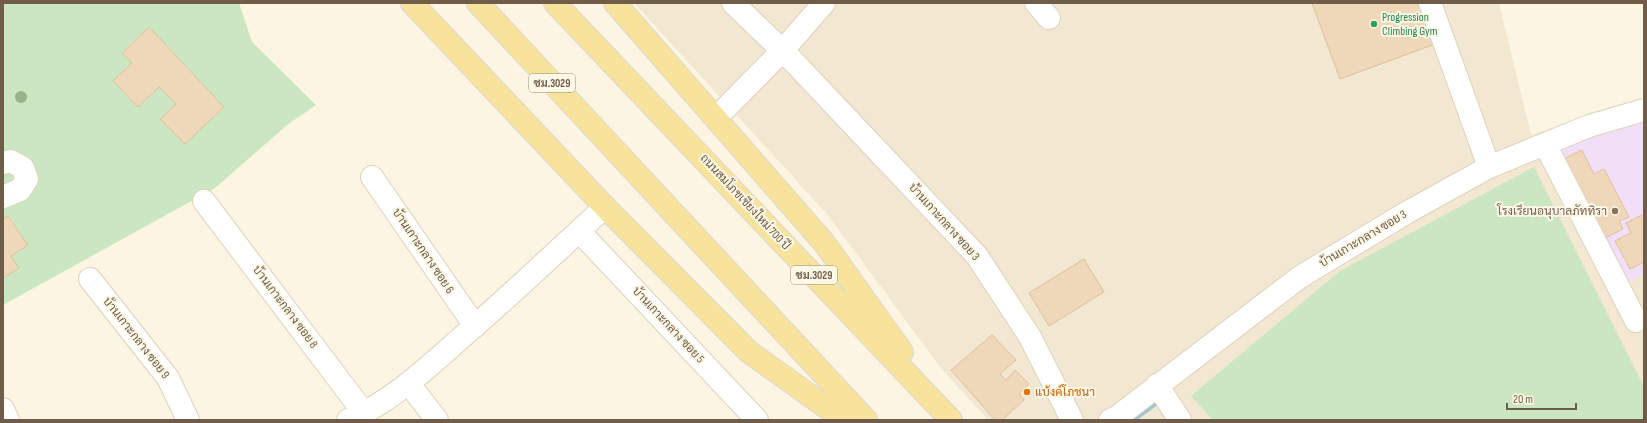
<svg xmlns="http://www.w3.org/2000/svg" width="1647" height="423" viewBox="0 0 1647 423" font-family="'Sofia Sans Condensed',Sarabun,sans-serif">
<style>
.residential{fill:#f2e7d0}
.education{fill:#f1def7}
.green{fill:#cae7c1;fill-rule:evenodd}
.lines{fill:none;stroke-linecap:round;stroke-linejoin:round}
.stream{stroke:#9ec3d4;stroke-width:7}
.building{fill:#efd7ba;stroke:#e0c09b}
.minor-casing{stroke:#ded2bd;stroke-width:24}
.major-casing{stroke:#ddd8d3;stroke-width:24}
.minor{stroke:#fff;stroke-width:22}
.major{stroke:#f7e39c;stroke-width:22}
.tree{fill:#9bb28b}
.leisure-dot{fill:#2e9e5b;stroke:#fef8e7;stroke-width:1.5}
.education-dot{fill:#8d6e63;stroke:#fef8e7;stroke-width:1.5}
.food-dot{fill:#e8710a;stroke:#fef8e7;stroke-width:1.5}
.labels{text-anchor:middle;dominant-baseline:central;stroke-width:4;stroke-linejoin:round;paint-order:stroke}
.shield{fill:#fef8e7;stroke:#9b8c78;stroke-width:1}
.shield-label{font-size:11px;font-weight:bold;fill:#705d49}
.leisure-label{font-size:12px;fill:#27864d;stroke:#fef8e7;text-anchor:start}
.street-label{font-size:12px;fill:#705d49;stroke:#fef8e7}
.education-label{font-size:12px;fill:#785e54;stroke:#fef8e7;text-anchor:end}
.food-label{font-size:12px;fill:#c56008;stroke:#fef8e7;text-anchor:start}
</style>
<rect width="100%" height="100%" fill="#fbf5e1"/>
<polygon class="residential" points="634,3 1499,3 1531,135 1644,99 1644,420 988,420 941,368 827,214"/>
<polygon class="education" points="1644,118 1644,274 1624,285 1552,148"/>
<g class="green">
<path d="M3,3h236l13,39 64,63 -29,20 -72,63 -212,117v-27l16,-10 -8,-12 17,-11 -19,-29 -6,3zM149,27l75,80 -39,37 -25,-25 16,-15 -17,-17 -21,20 -25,-26 19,-18 -10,-11z"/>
<polygon points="1534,167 1644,387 1644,420 1213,420 1191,396 1340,271"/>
</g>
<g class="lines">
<polyline class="stream" points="1131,420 1163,397"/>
</g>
<g class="building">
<polygon points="1312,3 1420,3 1435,44 1340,79"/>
<polygon points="149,27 224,107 185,144 160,119 176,104 159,87 138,107 113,81 132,63 122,53"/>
<polygon points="1582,150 1594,174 1604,169 1629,217 1619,221 1623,229 1597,242 1557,162"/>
<polygon points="1644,214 1644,262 1630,269 1615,241 1631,233 1626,223"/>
<polygon points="8,216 28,245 11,256 19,268 3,278 3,219"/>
<polygon points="1084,259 1104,292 1049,326 1029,293"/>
<polygon points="992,335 1016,360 1000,374 1006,380 1015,370 1029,384 1019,394 1024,400 1002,420 995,420 951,370"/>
</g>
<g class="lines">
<defs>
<g id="minor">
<polyline points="733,3 792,60 977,256 1030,337 1072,420"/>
<polyline points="1036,3 1049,18"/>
<polyline points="1430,3 1489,167"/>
<polyline points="716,118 783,50 824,3"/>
<polyline points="1545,144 1636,321"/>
<polyline points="3,163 11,161 23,168 27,179 20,190 3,197"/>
<polyline points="372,177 475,326"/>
<polyline points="204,201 364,413"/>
<polyline points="579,231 757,420"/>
<polyline points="90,279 168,378 188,420"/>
<polyline points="409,384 437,420"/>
<polyline points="1157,385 1180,420"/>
<polyline points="3,409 8,420"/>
<path d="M348,420c43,-18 78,-51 113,-82 49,-42 96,-87 144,-131"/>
<polyline points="1110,420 1117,417 1300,277 1406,213 1489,167 1589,126 1644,110"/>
</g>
<g id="major">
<polyline points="412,3 605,207 749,352 844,420"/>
<polyline points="478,3 866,420"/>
<polyline points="555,3 951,420"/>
<polyline points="615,3 825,244 902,352"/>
</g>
</defs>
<use href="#minor" class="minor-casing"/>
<use href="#major" class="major-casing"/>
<use href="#minor" class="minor"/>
<use href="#major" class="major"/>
</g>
<circle class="tree" cx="21" cy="97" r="6"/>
<circle class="leisure-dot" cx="1374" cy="24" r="4"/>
<circle class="education-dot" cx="1615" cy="211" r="4"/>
<circle class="food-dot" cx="1027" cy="392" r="4"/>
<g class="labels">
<g class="shield">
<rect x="529" y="74" width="46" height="18" rx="3"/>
<rect x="791" y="266" width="46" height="18" rx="3"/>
</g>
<g class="shield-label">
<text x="552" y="83">ชม.3029</text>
<text x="814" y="275">ชม.3029</text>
</g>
<g class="leisure-label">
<text x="1382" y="17">Progression<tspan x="1382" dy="14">Climbing Gym</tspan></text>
</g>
<g class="street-label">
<text transform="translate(745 202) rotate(47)">ถนนสมโภชเชียงใหม่ 700 ปี</text>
<text transform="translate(944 222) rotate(48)">บ้านเกาะกลาง ซอย 3</text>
<text transform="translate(1363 239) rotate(-31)">บ้านเกาะกลาง ซอย 3</text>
<text transform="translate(423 251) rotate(56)">บ้านเกาะกลาง ซอย 6</text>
<text transform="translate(285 307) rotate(53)">บ้านเกาะกลาง ซอย 8</text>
<text transform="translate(668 325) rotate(47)">บ้านเกาะกลาง ซอย 5</text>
<text transform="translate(136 338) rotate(52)">บ้านเกาะกลาง ซอย 9</text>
</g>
<g class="education-label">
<text x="1607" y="211">โรงเรียนอนุบาลภัททิรา</text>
</g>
<g class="food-label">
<text x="1035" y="392">แบ้งค์โภชนา</text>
</g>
</g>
<rect width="1647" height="423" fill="none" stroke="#705d49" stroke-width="8"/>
<path d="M1507 403v6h69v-6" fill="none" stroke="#705d49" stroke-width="2"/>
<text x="1513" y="403" font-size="12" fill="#705d49" stroke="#fef8e7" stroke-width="3" paint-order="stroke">20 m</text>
</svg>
